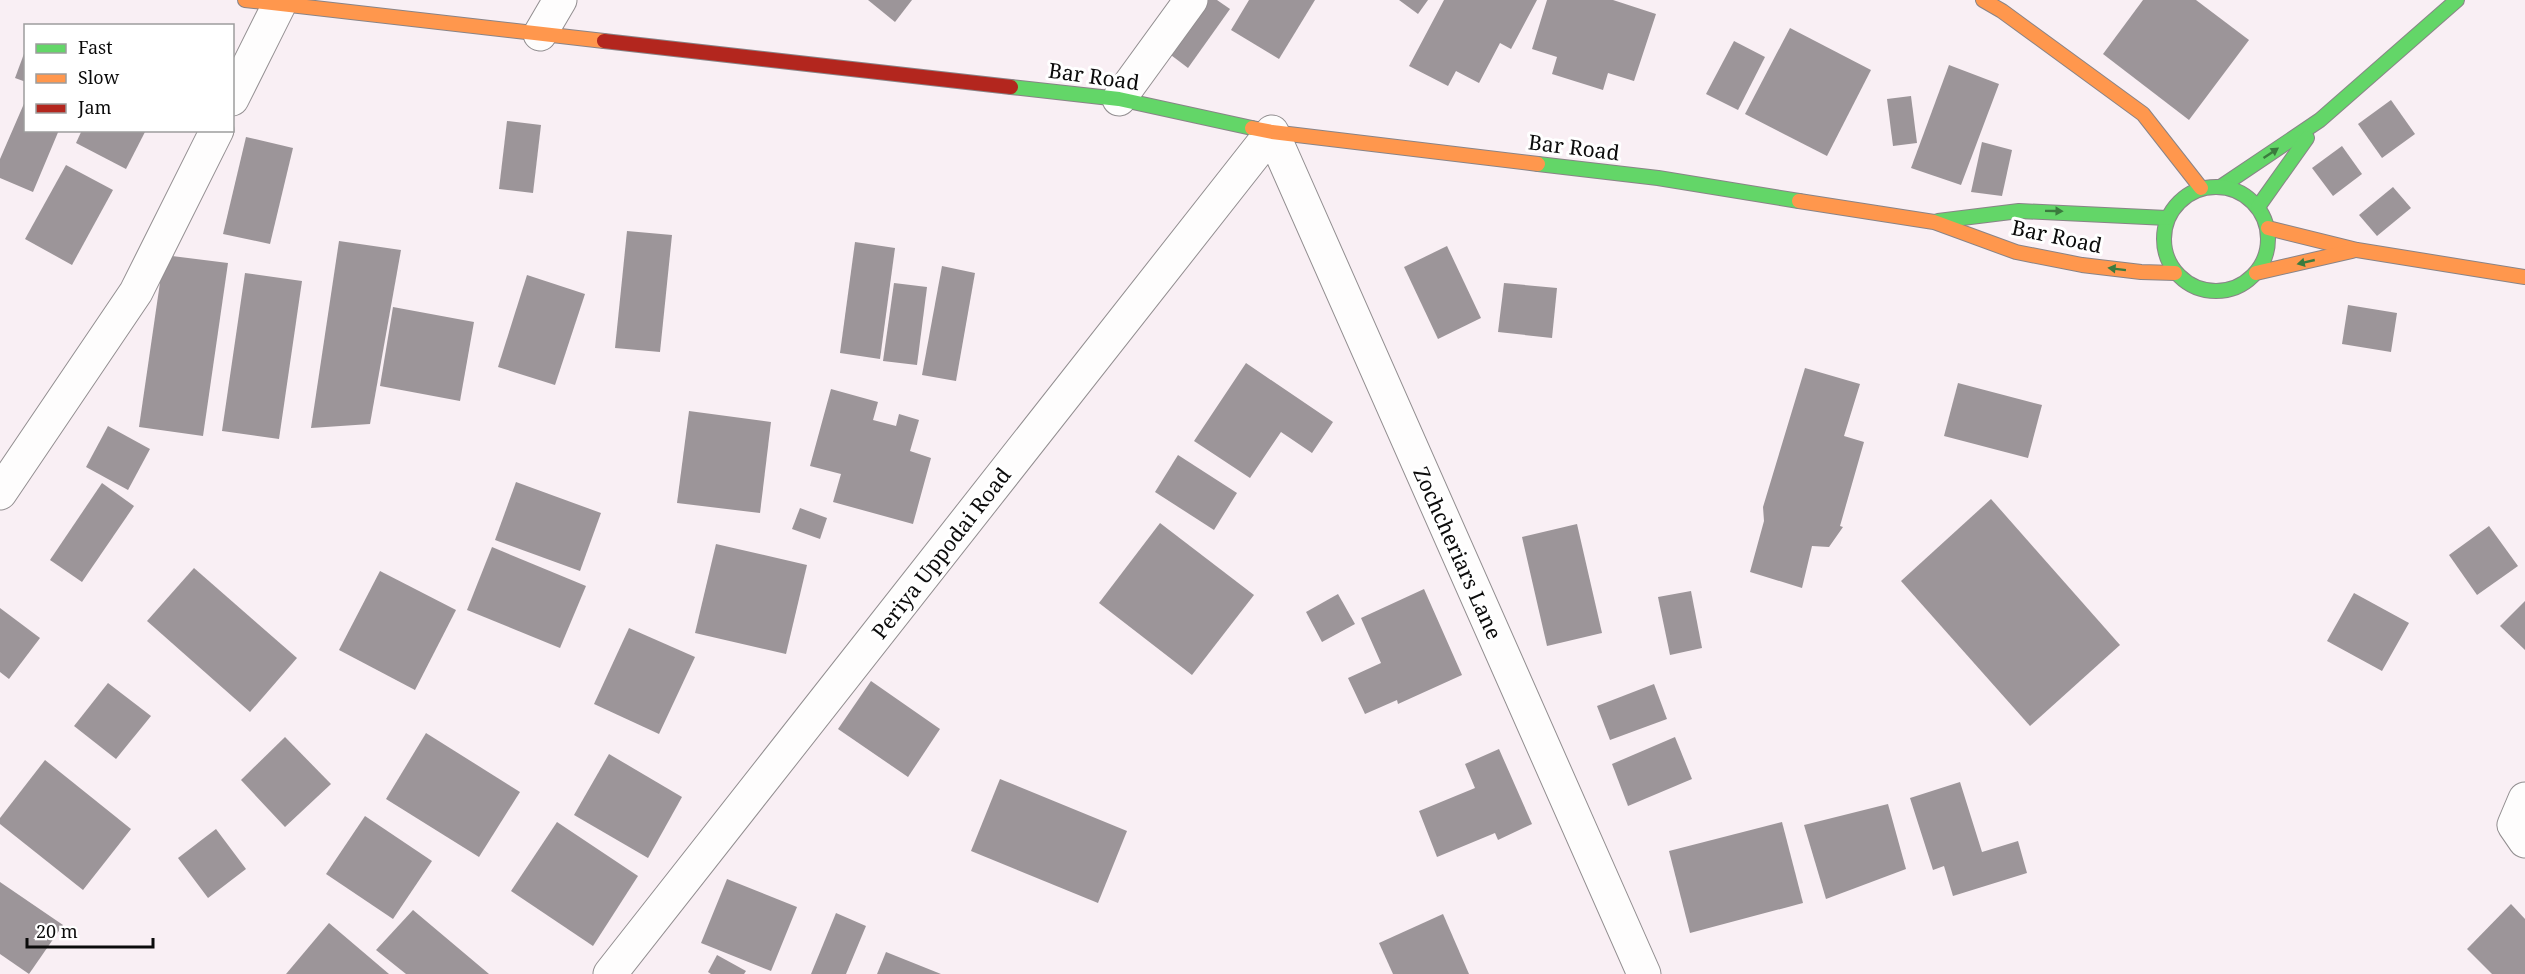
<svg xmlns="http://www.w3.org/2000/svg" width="2525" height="974" viewBox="0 0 2525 974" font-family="'Noto Serif',serif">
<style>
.building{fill:#9c9599}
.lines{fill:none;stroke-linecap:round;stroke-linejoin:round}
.street-casing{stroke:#928e90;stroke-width:35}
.fast-casing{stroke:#898487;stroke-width:16}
.slow-casing{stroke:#898487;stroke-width:16}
.jam-casing{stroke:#898487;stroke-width:16}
.street{stroke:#fefdfd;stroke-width:33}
.fast{stroke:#63d668;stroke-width:14}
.slow{stroke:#ff974d;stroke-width:14}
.jam{stroke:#b3261e;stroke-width:14}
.oneway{fill:#3b7b3e}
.labels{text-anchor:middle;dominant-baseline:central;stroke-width:6;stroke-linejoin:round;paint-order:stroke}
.street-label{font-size:21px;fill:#0b0b0b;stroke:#fff}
</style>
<rect width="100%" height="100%" fill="#f9eff4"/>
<g class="building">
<polygon points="868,0 912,0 895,22"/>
<polygon points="1198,0 1217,0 1230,9 1188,68 1163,49"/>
<polygon points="1249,0 1315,0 1279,59 1231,30"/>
<polygon points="1399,0 1428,0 1418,14"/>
<polygon points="1444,0 1537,0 1511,49 1500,43 1479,83 1456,71 1448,86 1409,66"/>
<polygon points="1547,0 1613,0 1656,14 1634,81 1608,73 1603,90 1552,74 1557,57 1532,49"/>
<polygon points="2143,0 2196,0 2249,40 2189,120 2103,54"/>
<polygon points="1790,28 1871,70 1827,156 1745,114"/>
<polygon points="1734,41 1765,57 1738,110 1706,94"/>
<polygon points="25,51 26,51 26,82 15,78"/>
<polygon points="1949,65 1999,84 1961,185 1911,168"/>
<polygon points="1911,96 1917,143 1893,146 1887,99"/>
<polygon points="26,99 26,130 59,130 33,192 0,178 0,159"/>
<polygon points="2391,100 2415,134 2382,158 2358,124"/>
<polygon points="507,121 541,125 533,193 499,189"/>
<polygon points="82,130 146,130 126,169 76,143"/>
<polygon points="246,137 293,148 270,244 223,234"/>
<polygon points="1982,142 2012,150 2002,196 1971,192"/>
<polygon points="2342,146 2362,174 2333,196 2312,168"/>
<polygon points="66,165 113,190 72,265 25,239"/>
<polygon points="2393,187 2411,208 2377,236 2359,215"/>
<polygon points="627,231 672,235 660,352 615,348"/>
<polygon points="339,241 401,250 370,424 311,428"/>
<polygon points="855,242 895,248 880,359 840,353"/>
<polygon points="1447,246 1481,318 1438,339 1404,267"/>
<polygon points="164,255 228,263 203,436 139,427"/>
<polygon points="942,266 975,273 956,381 922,375"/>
<polygon points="245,273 302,281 279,439 222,431"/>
<polygon points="527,275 585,294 555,385 498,367"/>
<polygon points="894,283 927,287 917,365 883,361"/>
<polygon points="1504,283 1557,288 1552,338 1498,332"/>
<polygon points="2348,305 2397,313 2391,352 2342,344"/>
<polygon points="393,307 474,322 460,401 380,386"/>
<polygon points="1246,363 1333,422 1312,453 1281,432 1250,478 1194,441"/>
<polygon points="1805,368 1860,384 1844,436 1864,442 1840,526 1843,527 1829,547 1812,546 1802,588 1750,572 1764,521 1763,507"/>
<polygon points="1958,383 2042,405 2028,458 1944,436"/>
<polygon points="831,389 878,402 873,420 896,426 899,414 919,420 910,451 931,458 913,524 833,502 841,474 810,466"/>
<polygon points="689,411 771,422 760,513 677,503"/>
<polygon points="108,426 150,449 128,490 86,467"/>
<polygon points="1178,455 1237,493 1214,530 1155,492"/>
<polygon points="516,482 601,513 580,571 495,540"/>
<polygon points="102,483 134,506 82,582 50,560"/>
<polygon points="1991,499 2120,645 2030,726 1901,581"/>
<polygon points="800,508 827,518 820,539 792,529"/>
<polygon points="1160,523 1254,595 1192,675 1099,603"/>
<polygon points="1577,524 1602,633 1547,646 1522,537"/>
<polygon points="2489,526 2518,566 2477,595 2449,555"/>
<polygon points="716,544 807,565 786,654 695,633"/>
<polygon points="492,547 586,586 560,648 467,610"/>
<polygon points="194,568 297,658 250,712 147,621"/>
<polygon points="380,571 456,610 415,690 339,650"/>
<polygon points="1424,589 1462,675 1398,704 1397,700 1365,714 1348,678 1381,663 1361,618"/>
<polygon points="1691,591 1702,648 1670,655 1658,597"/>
<polygon points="2354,593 2409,623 2382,671 2327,641"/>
<polygon points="1338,594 1355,624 1322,642 1306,612"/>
<polygon points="2525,601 2525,650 2500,626"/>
<polygon points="0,608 40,638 9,679 0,672"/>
<polygon points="629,628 695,657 659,734 594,704"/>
<polygon points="871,681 940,729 908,777 838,729"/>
<polygon points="108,683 151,716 116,759 74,726"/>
<polygon points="1654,684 1667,719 1610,740 1597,706"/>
<polygon points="426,733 520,792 479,857 386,799"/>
<polygon points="285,737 331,784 285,827 241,780"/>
<polygon points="1675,737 1692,779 1628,806 1612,764"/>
<polygon points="1499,749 1532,824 1498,840 1495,833 1437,857 1419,811 1475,788 1465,764"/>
<polygon points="609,754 682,797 648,858 574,815"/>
<polygon points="45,760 131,829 83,890 0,824 0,818"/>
<polygon points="1000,779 1127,831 1098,903 971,851"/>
<polygon points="1960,782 1982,852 2018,841 2027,873 1953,896 1944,866 1933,870 1910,798"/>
<polygon points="1888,804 1906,869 1826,899 1804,825"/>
<polygon points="365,816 432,861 393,919 326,874"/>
<polygon points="557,822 638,876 593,946 511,891"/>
<polygon points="1782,822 1803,903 1690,933 1669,851"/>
<polygon points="216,829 246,869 208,898 178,858"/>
<polygon points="727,879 797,907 771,971 701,943"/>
<polygon points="0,882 63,925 29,974 0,954"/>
<polygon points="2511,904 2525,919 2525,974 2492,974 2467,949"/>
<polygon points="413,910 489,974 406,974 376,950"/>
<polygon points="836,913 866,926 846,974 811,974"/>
<polygon points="1443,914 1469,974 1393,974 1379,943"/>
<polygon points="329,923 389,974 286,974"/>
<polygon points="886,952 941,974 877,974"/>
<polygon points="717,955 746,971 744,974 711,974 708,972"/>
</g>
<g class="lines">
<defs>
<g id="street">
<polyline points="540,34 560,0"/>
<polyline points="232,99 279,5"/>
<polyline points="1119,99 1191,0"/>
<polyline points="0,493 136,292 217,130"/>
<polyline points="2525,799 2514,825 2525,841"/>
<polyline points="610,974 1272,132 1644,974"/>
</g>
<g id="fast">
<polyline points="1011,87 1119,99 1252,128"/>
<polyline points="1538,164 1658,178 1799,201"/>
<polyline points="2222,186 2320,120 2457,0"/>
<circle cx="2216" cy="239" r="52"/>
<polyline points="2258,207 2307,138"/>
<polyline points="1938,221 2019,211 2167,218"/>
</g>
<g id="slow">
<polyline points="245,0 604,41"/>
<polyline points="1983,0 2002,11 2143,114 2201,188"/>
<polyline points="1252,128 1272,132 1538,164"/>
<polyline points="1799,201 1934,222 2016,252 2082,265 2141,272 2175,273"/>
<polyline points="2268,228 2357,250 2525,277"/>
<polyline points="2256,273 2352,251"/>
</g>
<polyline id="jam" points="604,41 1011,87"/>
</defs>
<use href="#street" class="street-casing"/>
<use href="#fast" class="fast-casing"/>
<use href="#slow" class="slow-casing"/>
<use href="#jam" class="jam-casing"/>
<use href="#street" class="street"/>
<use href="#fast" class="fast"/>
<use href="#slow" class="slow"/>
<use href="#jam" class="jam"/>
</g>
<defs><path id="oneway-solid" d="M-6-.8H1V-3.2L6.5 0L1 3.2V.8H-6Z" transform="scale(1.5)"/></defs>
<g class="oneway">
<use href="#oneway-solid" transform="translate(2271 153) rotate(-34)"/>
<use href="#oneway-solid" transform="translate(2054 211) rotate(1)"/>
<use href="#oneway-solid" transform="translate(2306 262) rotate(167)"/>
<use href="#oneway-solid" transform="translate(2117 269) rotate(-173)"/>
</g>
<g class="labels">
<g class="street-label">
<text transform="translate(1094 76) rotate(8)">Bar Road</text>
<text transform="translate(1574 147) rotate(7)">Bar Road</text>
<text transform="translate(2057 236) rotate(12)">Bar Road</text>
<text transform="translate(941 553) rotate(-52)">Periya Uppodai Road</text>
<text transform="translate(1458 553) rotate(66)">Zochcheriars Lane</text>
</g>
</g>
<rect x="24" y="24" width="210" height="108" fill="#ffffff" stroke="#9d9d9d" stroke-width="1.5"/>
<rect x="36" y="44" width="30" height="9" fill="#63d668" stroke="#9d9d9d" stroke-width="1.5"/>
<text x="78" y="54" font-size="18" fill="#0b0b0b">Fast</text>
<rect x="36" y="74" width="30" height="9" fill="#ff974d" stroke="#9d9d9d" stroke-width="1.5"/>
<text x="78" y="84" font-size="18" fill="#0b0b0b">Slow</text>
<rect x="36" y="104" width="30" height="9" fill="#b3261e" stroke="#9d9d9d" stroke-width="1.5"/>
<text x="78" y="114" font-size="18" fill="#0b0b0b">Jam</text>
<path d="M27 938v9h126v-9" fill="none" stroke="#0b0b0b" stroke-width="3"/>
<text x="36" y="938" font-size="18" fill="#0b0b0b" stroke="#ffffff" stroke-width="4.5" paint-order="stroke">20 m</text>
</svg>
